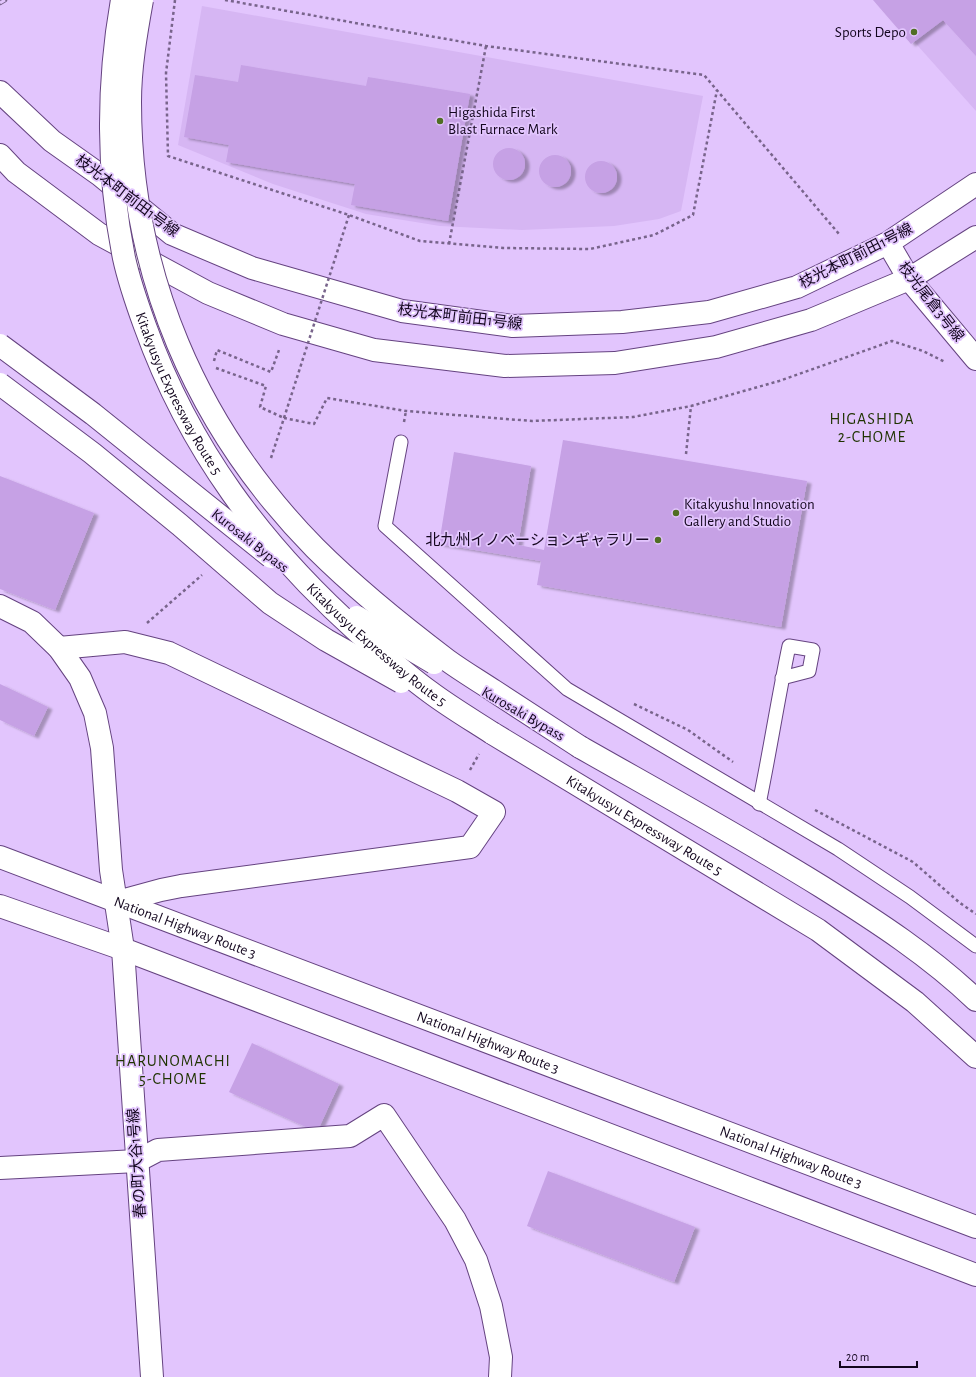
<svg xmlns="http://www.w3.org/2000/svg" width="976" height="1377" viewBox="0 0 976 1377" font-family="'Alegreya Sans','Noto Sans JP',sans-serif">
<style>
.built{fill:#d6b6f3}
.building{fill:#c6a1e5;filter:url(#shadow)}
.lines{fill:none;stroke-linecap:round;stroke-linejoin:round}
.lane-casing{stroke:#654380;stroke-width:15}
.street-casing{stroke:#654380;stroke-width:24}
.secondary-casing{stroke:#654380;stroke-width:24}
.highway-casing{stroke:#654380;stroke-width:24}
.path{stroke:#78648b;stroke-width:2.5;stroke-dasharray:3 3;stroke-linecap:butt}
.lane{stroke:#fff;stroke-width:13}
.street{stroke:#fff;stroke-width:22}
.secondary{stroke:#fff;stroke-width:22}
.highway{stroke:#fff;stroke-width:22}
.rail-casing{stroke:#776289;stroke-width:4.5}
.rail{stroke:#e2c5fd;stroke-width:3;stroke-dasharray:9;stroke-linecap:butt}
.highway-bridge-casing{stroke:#654380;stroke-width:24;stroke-linecap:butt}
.path-bridge{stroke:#78648b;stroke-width:2.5;stroke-dasharray:3 3;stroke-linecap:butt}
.highway-bridge{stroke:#fff;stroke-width:22}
.poi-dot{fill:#506e23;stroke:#e2c5fd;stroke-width:1.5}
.labels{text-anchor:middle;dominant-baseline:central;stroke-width:3.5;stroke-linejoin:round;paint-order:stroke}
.poi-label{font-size:15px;fill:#13061e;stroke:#e2c5fd;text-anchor:end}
.street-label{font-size:15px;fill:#13061e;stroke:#e2c5fd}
.neighbourhood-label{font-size:16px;letter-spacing:1px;fill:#1f3300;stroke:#e2c5fd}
</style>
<defs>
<filter id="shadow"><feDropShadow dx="4.5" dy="2.5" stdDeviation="1" flood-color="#0004"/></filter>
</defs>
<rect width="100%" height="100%" fill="#e2c5fd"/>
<g class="built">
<polygon points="877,0 976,0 976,111"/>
<polygon points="202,6 703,96 681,211 659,219 614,226 522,230 440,226 366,214 273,184 178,145"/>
</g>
<g class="building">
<polygon points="873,0 976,0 976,56 943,20 911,44"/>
<polygon points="241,65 366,86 368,77 470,94 448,221 351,205 355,184 226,162 229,145 184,137 195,75 238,82"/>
<circle cx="509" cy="164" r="16"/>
<circle cx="555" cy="171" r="16"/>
<circle cx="601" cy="177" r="16"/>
<polygon points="563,440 807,481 781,627 537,585 541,561 439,544 454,452 531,466 518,545 544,550"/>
<polygon points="0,476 94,513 55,610 0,589"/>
<polygon points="0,684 48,707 34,736 0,720"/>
<polygon points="252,1043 339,1084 317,1132 229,1092"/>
<polygon points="548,1171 695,1227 674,1282 527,1226"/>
</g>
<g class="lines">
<defs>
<g id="lane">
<polyline points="401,442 385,526 567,689 838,849 910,897 976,946"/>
<path d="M759,804c11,-53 19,-106 30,-158l24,4 -4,21 -27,7"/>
</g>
<g id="street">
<polyline points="59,648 125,642 169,653 457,791 494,812 470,847 181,886 161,890 117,902"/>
<polyline points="0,1168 137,1161 158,1150 350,1136 384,1115 455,1220 476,1260 491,1306 501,1357 500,1377"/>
</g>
<g id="secondary">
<polyline points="0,92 52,141 100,175 172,234 252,268 402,311 513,326 622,322 709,312 797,287 888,243 976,184"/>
<polyline points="0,155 16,172 99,234 208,293 283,324 374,350 505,366 615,363 716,347 811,320 909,279 976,237"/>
<polyline points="888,243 909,279 976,359"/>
<polyline points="0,606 32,622 59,648 80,678 95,713 102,748 111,870 123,949 152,1377"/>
</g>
<g id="highway">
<path id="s1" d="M492,733l326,197 97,72 61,55"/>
<path d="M580,747c81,46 163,91 242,140 54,34 108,69 154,113"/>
<path id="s2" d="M0,857l976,370"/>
<polyline points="0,906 123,949 976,1275"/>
</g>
</defs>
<use href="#lane" class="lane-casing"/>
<use href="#street" class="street-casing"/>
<use href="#secondary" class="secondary-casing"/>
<use href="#highway" class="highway-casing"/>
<g class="path">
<polyline points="175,0 166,73 168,156 349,215 420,241 503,248 590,249 654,235 693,215 717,90"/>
<polyline points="225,0 486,46 704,75 839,234"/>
<polyline points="449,244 486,46"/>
<polyline points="214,361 217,350 271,372 279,350"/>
<polyline points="216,368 266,386 260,407 284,418"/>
<polyline points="404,422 406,411"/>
<polyline points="686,454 691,406"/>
<polyline points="271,458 284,418 314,424 327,398 406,411 532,421 633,417 691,406 779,381 892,341 923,351 945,362"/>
<polyline points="147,623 202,575"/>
<polyline points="634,704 688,730 733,762"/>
<polyline points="470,770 479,754"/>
<polyline points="815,810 913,862 960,903 976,914"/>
</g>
<use href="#lane" class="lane"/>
<use href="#street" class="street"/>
<use href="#secondary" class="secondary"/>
<use href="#highway" class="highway"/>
<defs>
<polyline id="rail" points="0,3 5,0"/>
</defs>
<use href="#rail" class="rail-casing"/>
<use href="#rail" class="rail"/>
<defs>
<g id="highway-bridge">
<path id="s3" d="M122,0c-15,84 -15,174 2,258 5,23 13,46 21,68 44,123 117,220 214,307 23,20 46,41 71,59 20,15 42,28 62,41"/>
<path d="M142,0c-6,33 -12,68 -12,102 0,171 66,325 185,446 41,41 87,78 132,112 15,11 32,21 47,31 29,19 58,38 86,56"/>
<polyline points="0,345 93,414 271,557"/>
<polyline points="0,384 92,453 180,525 270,603 326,640 401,682"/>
<polyline points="357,617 434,663"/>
</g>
</defs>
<use href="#highway-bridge" class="highway-bridge-casing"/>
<polyline class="path-bridge" points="284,418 349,215"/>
<use href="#highway-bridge" class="highway-bridge"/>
</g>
<g class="poi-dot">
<circle cx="914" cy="32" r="4"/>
<circle cx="440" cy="121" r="4"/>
<circle cx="676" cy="513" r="4"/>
<circle cx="658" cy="540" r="4"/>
</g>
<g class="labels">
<g class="poi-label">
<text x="906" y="32">Sports Depo</text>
<text x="448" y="112" text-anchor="start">Higashida First<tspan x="448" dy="17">Blast Furnace Mark</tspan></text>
<text x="684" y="504" text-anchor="start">Kitakyushu Innovation<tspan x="684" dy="17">Gallery and Studio</tspan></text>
<text x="650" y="540">北九州イノベーションギャラリー</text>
</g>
<g class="street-label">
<text transform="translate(127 196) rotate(37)">枝光本町前田1号線</text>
<text transform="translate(856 256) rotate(-27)">枝光本町前田1号線</text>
<text transform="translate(931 302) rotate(52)">枝光尾倉3号線</text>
<text transform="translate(460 317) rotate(7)">枝光本町前田1号線</text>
<text stroke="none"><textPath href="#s3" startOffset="406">Kitakyusyu Expressway Route 5</textPath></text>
<text transform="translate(250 541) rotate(38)">Kurosaki Bypass</text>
<text stroke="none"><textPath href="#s3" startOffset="730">Kitakyusyu Expressway Route 5</textPath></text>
<text transform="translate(523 714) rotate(30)">Kurosaki Bypass</text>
<text stroke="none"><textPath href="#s1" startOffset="178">Kitakyusyu Expressway Route 5</textPath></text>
<text stroke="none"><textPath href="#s2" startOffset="198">National Highway Route 3</textPath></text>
<text stroke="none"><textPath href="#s2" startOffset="522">National Highway Route 3</textPath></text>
<text stroke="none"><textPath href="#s2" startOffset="846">National Highway Route 3</textPath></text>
<text transform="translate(137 1163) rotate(-94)">春の町大谷1号線</text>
</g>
<g class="neighbourhood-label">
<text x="872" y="419">HIGASHIDA<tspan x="872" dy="18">2-CHOME</tspan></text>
<text x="173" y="1061">HARUNOMACHI<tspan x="173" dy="18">5-CHOME</tspan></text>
</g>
</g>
<path d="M840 1361v6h77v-6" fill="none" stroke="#13061e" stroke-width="2"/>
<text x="846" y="1361" font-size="12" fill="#13061e" stroke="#e2c5fd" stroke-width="3" paint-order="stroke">20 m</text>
</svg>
